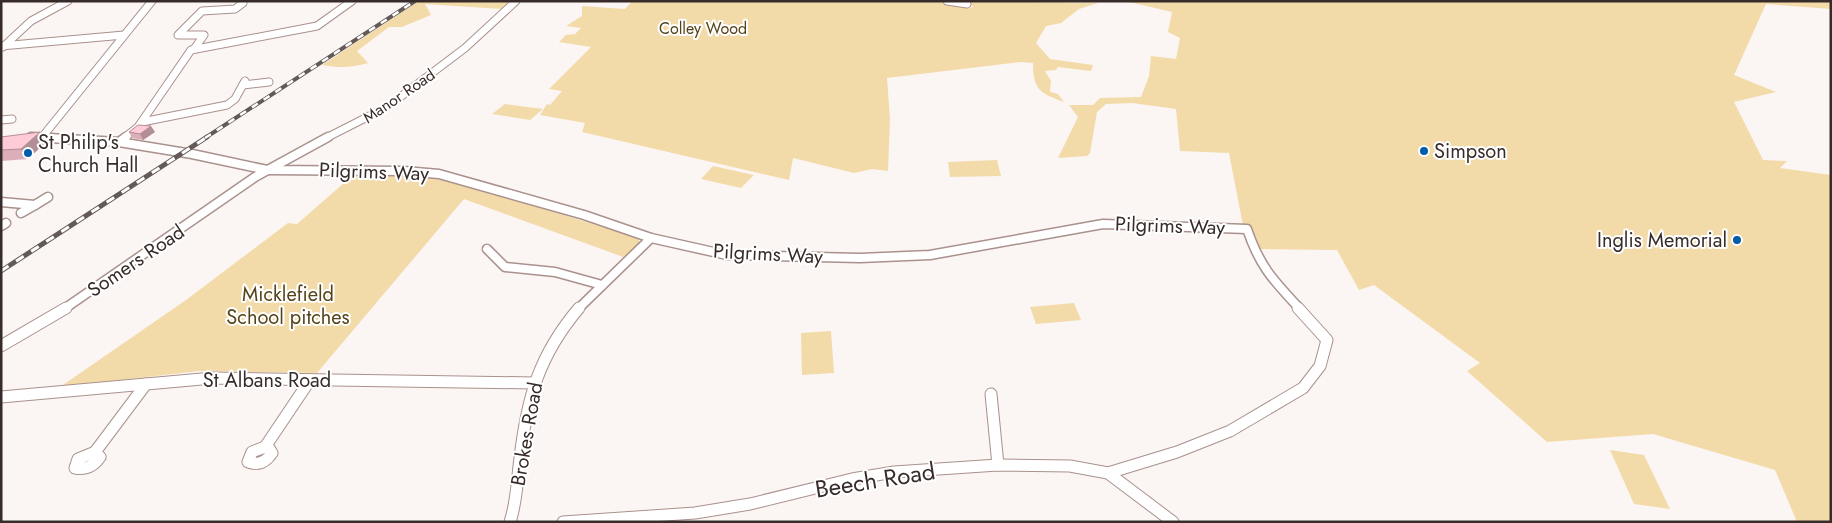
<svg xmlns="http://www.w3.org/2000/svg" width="1832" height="523" viewBox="0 0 1832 523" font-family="Jost,sans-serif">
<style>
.green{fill:#f3dba9}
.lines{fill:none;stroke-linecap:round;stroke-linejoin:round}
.street-far2-casing{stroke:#aa918c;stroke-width:9}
.street-far1-casing{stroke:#aa918c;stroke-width:11}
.street-casing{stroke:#aa918c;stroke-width:13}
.street-far2{stroke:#fff;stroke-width:7}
.street-far1{stroke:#fff;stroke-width:8}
.street{stroke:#fff;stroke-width:11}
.rail-far1-casing{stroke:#635957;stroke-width:4}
.rail-casing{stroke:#635957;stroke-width:5}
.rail-far1{stroke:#fff;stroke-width:2.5;stroke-dasharray:7;stroke-linecap:butt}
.rail{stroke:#fff;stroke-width:3;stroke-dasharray:9;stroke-linecap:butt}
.wall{fill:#dbafb9}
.shaded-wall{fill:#b28e96}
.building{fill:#ffcbd7;stroke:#b28e96}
.poi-dot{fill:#015caa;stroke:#fff;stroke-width:2}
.labels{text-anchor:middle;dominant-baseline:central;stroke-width:4;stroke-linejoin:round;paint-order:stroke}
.far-park-label{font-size:16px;fill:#554319;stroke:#fff}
.far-street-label{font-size:16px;fill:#372c2a;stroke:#fff}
.poi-label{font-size:20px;fill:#372c2a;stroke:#fff;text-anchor:start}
.street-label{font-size:20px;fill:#372c2a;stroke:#fff}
.park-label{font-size:20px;fill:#554319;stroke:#fff}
.near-street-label{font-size:24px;fill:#372c2a;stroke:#fff}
</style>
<rect width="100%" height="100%" fill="#fbf5f4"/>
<g class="green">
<path d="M419,1h91l-9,8 -76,-5 6,11 -29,12h-13l-32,24 11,12c-17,5 -29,5 -46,2z"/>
<path d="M632,1h306l31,7 4,-1 -4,-5 -12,-1 141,2 -19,6 -18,14 -15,3 -10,17 14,16 43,6 -2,6 -33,-4 -2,3 -11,1 6,10 -1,11 8,2 6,8c-24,-9 -31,-12 -31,-39l-12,-1 -134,16 3,41 -2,52 -16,-2 -18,4 -61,-15 -4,22 -207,-48 3,-9 -45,-8 7,-11 3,1 12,-14 -13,-2 42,-42 -32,-5 7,-7 9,-1 6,-6 -15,-2 16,-10v-10l43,3z"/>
<polygon points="1125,1 1831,1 1831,9 1766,4 1734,75 1776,92 1734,102 1763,160 1787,161 1780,168 1831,175 1831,522 1797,522 1775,470 1653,434 1547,442 1467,371 1480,363 1374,285 1359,290 1337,250 1258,249 1246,241 1229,153 1180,151 1176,109 1132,103 1106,104 1097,112 1090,153 1087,156 1058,158 1078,117 1069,105 1093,105 1100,98 1141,97 1149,76 1151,56 1176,59 1180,38 1168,32 1172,12"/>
<polygon points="505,104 543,109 530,120 492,114"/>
<polygon points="997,160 1001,176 950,177 948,162"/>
<polygon points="713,166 754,175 741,188 701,179"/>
<polygon points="350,174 421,175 448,179 638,238 640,245 626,258 464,199 317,373 199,371 60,387 186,300 288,223 297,224 344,183"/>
<polygon points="1074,303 1081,320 1036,324 1030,307"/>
<polygon points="831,331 834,373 802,375 801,333"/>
<polygon points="1610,450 1644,455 1670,509 1634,504"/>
</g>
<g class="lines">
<defs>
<g id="street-far2">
<polyline points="947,1 967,4"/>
<polyline points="1,46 124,35"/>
<polyline points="3,47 31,21 68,1"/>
<polyline points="194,49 204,35 178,35 202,11 235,9 243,3"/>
<polyline points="243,85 269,82"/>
<polyline points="1,120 12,119"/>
<polyline points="142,122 227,105 235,99 245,81"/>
<polyline points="43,136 152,1"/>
<polyline points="31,137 46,138"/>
<polyline points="124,138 138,127 191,50 317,26 352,1"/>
<polyline points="326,138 387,107 465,48 516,1"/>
</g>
<g id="street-far1">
<path d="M31,137l88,5 73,12 75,16 137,1 35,3 145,41 67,23 76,17 133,3 70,-3 173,-31 144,5c13,38 26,51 53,80"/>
<polyline points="119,142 126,137"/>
<polyline points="1,202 35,205 48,197"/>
<polyline points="21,213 35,205"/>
<polyline points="1,226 6,223"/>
<polyline points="487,249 505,267 555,272 602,285"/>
<polyline points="64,309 255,177 328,137"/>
<polyline points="578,309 651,238"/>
</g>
<g id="street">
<polyline points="1,346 66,308"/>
<polyline points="991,394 998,465"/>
<polyline points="1,397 213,378 534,383"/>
<path d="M265,447l4,1 3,5c-6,9 -14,13 -24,9l4,-10z"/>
<polyline points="265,447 310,380"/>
<path d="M95,452l5,5c-6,9 -14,13 -25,11l3,-9z"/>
<polyline points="95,452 146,384"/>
<polyline points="1108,473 1177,452 1230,431 1303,388 1320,366 1327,340 1298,308"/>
<path d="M510,522c7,-21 7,-42 10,-64 7,-60 19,-103 59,-150"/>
<polyline points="563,522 695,513 750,504 852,479 894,472 998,465 1070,466 1108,473 1173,522"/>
</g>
</defs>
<use href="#street-far2" class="street-far2-casing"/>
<use href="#street-far1" class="street-far1-casing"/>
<use href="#street" class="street-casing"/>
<use href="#street-far2" class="street-far2"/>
<use href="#street-far1" class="street-far1"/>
<use href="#street" class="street"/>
<defs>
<polyline id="rail-far1" points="205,138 415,1"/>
<polyline id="rail" points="1,271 207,137"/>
</defs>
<use href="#rail-far1" class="rail-far1-casing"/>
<use href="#rail" class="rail-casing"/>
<use href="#rail-far1" class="rail-far1"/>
<use href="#rail" class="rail"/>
</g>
<g class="wall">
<polygon points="129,132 155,132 143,140 132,138"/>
<polygon points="1,137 46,142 28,159 1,161"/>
</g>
<g class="shaded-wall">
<polygon points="151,126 155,132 143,140 140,134"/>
<polygon points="40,132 46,142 28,159 21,149"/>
</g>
<g class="building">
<polygon points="138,125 151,126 140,134 129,132"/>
<polygon points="40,132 21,149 1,150 1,137"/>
</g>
<g class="poi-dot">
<circle cx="1424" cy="151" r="5"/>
<circle cx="28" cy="153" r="5"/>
<circle cx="1737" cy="240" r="5"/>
</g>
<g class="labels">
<g class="far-park-label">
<text x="703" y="28">Colley Wood</text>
</g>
<g class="far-street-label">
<text transform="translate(399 96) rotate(-34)">Manor Road</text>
</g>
<g class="poi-label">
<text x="38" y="142">St Philip's<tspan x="38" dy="23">Church Hall</tspan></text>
<text x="1434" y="151">Simpson</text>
<text x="1727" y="240" text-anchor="end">Inglis Memorial</text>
</g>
<g class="street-label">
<text transform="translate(374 172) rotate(2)">Pilgrims Way</text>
<text transform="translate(1170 226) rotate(2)">Pilgrims Way</text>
<text transform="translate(768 254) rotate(3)">Pilgrims Way</text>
<text transform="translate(136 261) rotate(-34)">Somers Road</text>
<text x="267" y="380">St Albans Road</text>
<text transform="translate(527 434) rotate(-80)">Brokes Road</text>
</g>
<g class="park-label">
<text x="288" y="294">Micklefield<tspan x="288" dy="23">School pitches</tspan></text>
</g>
<g class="near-street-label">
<text transform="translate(875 480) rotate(-9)">Beech Road</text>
</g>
</g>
<rect width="1832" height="523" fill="none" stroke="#372c2a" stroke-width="5"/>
</svg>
